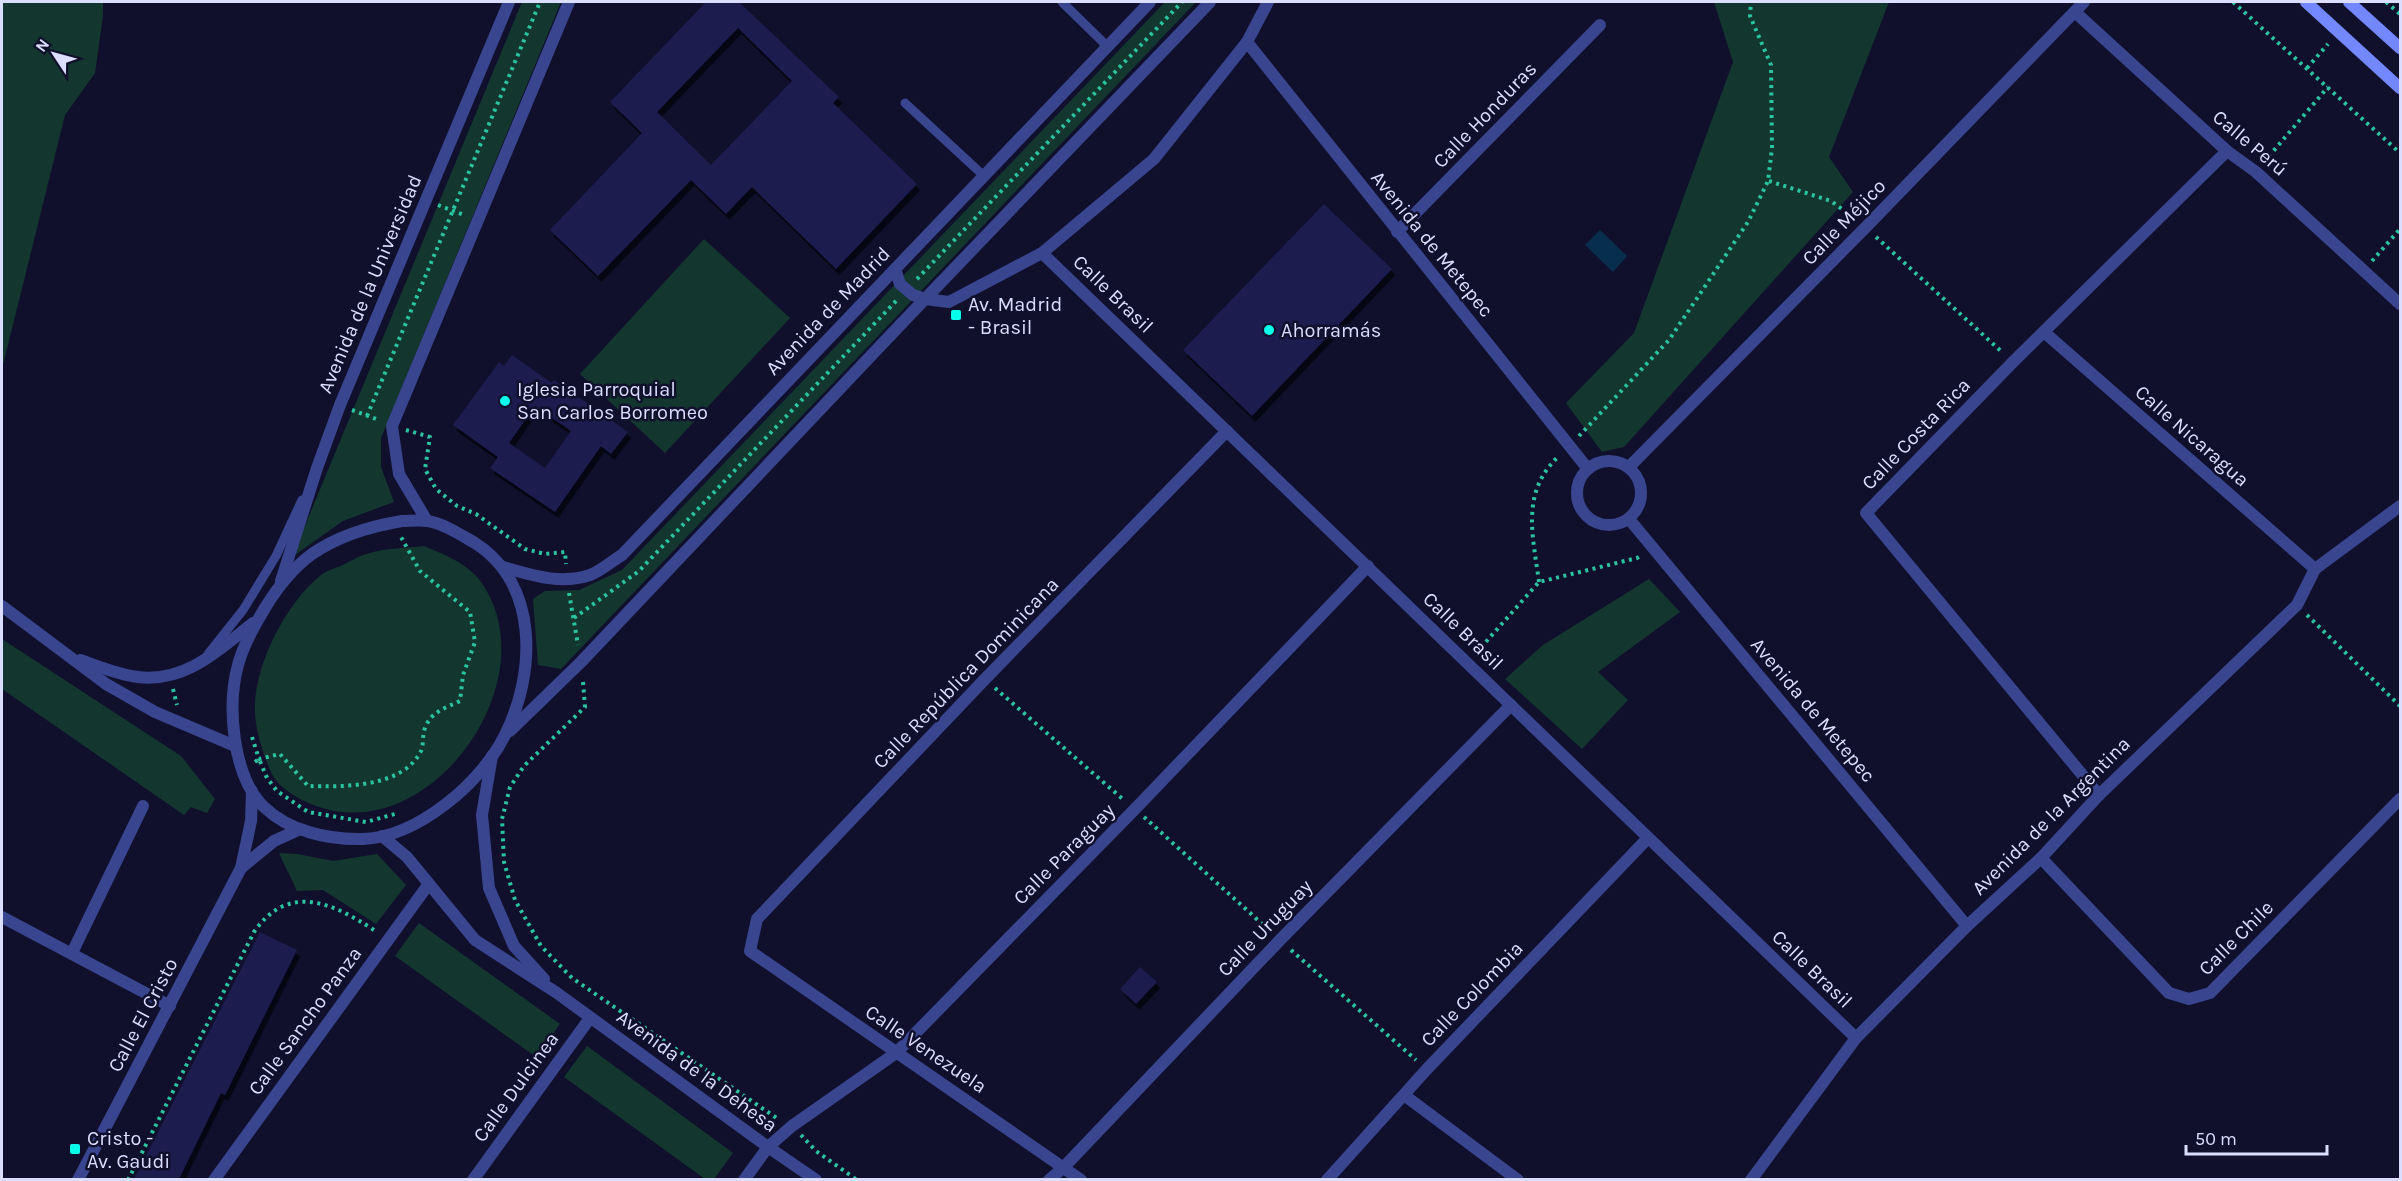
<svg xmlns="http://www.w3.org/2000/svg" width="2402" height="1181" viewBox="0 0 2402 1181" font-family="Karla,sans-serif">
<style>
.green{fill:#13372f}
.water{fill:#082e4d}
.building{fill:#1c1b4f;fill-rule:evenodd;filter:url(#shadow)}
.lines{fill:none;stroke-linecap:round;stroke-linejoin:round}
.path{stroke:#2bc4a0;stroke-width:4;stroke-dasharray:3 4.5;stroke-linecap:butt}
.service{stroke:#39458e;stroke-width:9}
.minor{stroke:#39458e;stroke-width:12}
.tertiary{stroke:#39458e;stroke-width:12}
.secondary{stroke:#7388ff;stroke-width:12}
.poi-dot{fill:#08ffec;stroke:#10102d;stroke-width:2}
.labels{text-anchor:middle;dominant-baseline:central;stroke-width:5;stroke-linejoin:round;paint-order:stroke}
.street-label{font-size:20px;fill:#dcdeff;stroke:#10102d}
.poi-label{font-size:20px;fill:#dcdeff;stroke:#10102d;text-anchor:start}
</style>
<defs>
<filter id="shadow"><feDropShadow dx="3.5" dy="6" stdDeviation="0" flood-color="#0009"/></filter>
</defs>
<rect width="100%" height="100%" fill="#10102d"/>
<g class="green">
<polygon points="2,2 103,2 103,16 95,73 65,115 2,369"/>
<polygon points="522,2 561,2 381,438 381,467 394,502 343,521 292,557"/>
<polygon points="1165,2 1196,2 561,669 538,665 533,599 545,591 579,590 622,570"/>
<polygon points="1714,2 1889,2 1829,157 1853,192 1624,447 1602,452 1566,403 1634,333 1733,62"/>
<polygon points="704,239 790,318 665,453 580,374"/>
<path d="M424,546c21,9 43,17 57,36 70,99 -54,271 -170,222 -16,-7 -34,-17 -41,-34 -8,-20 -16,-43 -15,-65 1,-43 32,-103 66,-130 5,-4 14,-7 20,-9 10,-5 19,-11 29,-13 17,-5 37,-5 54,-7z"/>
<polygon points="1649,579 1680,612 1598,672 1628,700 1582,749 1505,679 1543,645"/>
<polygon points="2,639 181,756 215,799 207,813 191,807 184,815 2,689"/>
<polygon points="279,853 297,854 333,861 377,854 406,885 376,924 323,890 297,891"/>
<polygon points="419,923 560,1024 536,1057 395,956"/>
<polygon points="587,1046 733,1153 714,1179 705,1179 564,1077"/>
</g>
<polygon class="water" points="1600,230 1627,256 1613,272 1585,245"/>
<g class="building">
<path d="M706,2h33l100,95 -6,6 84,81 -81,85 -84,-82 -26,27 -35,-34 -93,96 -48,-46 92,-97 -32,-31zM738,28l54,53 -81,84 -54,-53z"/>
<polygon points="1324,204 1392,269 1252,416 1183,350"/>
<path d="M512,355l40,28 2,-3 74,52 -17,22 -10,-8 -46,66 -65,-44 8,-11 -45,-32 46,-63 5,4zM535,406l36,25 -26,37 -36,-25z"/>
<polygon points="260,932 297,950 225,1095 221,1093 179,1179 134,1179"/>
<polygon points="1140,967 1157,982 1136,1004 1120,989"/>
</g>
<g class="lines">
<g class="path">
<polyline points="2233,2 2400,153"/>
<polyline points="2386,2 2400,14"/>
<polyline points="2307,68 2328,44"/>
<polyline points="2264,162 2328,87"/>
<polyline points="1769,181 1831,201 1854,218"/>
<polyline points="438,205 464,215"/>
<polyline points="1876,237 2003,353"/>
<polyline points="2372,261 2400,229"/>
<polyline points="917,279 1182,2"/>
<polyline points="352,410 379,420"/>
<polyline points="367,416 540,2"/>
<polyline points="406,430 430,437 425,469 436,489 457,506 476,514 525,549 545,554 565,552 566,564"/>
<polyline points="1579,436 1669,340 1748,222 1768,181 1772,148 1771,65 1750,16 1751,2"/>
<path d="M1539,582c-6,-46 -19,-90 20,-126"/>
<polyline points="569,593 578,645"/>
<polyline points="2307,615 2400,706"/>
<polyline points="574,618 639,571 897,300"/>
<polyline points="1476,653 1539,582 1637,558 1642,555"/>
<polyline points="583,682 585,707 524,766 510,787 502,819 504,862 515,900 541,946 572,978 778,1119"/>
<polyline points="995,688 1125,801"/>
<polyline points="173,689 177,705"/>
<path d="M252,737l7,22 21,-5 28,32c34,1 95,2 113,-35 3,-7 1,-16 4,-23 6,-16 20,-20 35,-27l3,-26 12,-33 -5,-30 -50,-41 -19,-34"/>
<polyline points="255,762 259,759 267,778 277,791 308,812 366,822 395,814"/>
<polyline points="1144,817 1270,931"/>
<polyline points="1291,950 1416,1060"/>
<polyline points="801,1135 816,1151 857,1180"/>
<path d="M128,1180l126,-248c35,-51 81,-28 123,0"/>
</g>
<g class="service">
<polyline points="1062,2 1107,46"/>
<polyline points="905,103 984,176"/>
<polyline points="208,654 243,610 276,556 302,500"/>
</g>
<g class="minor">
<polyline points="2075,12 2227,151 2256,172 2400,304"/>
<polyline points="1247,42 1588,469"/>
<polyline points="1397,232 1600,25"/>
<polyline points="1042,253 1856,1038"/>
<polyline points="895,269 900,284 913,295 925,299 949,302 1042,253 1154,159 1247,42 1268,2"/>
<polyline points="902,323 925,299"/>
<polyline points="2044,332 2315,569"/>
<circle cx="1609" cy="493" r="32"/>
<polyline points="1629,467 1866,227 2084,2"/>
<polyline points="1629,519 1967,926"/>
<polyline points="2099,795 1866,513 2013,362 2227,151"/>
<polyline points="2041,858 2169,993 2189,999 2210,993 2400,799"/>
<polyline points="241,868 274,841 298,830"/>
<polyline points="2,917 170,1006"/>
<polyline points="72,953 143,806"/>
<polyline points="1404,1095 1518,1180"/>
<polyline points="78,1180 241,868 251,821 252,791"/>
<polyline points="214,1180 428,885"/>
<polyline points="473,1180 590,1018"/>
<polyline points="744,1180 768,1147 792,1126 896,1053 1135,809 1368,566"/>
<polyline points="1049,1180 1064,1167 1280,940 1511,705"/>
<polyline points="1081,1180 750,951 757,919 985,679 1227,431"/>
<polyline points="1327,1180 1427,1069 1648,838"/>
<polyline points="1751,1180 1856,1038 1967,926 2041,858 2099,795 2297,605 2315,569 2400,506"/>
</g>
<g class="tertiary">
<polyline points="925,299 1210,2"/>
<path d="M402,521c8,0 17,-1 25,0 16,2 34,14 48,22 64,41 61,130 30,192 -23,47 -87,102 -142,104 -35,1 -74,-8 -99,-32 -32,-31 -37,-102 -26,-142 5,-20 16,-39 27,-57 12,-20 28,-40 47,-54 26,-18 60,-28 90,-33z"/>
<polyline points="427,521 399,474 392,426 569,2"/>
<path d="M503,567c29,8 57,18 87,8 11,-4 22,-14 32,-20l528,-553"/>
<polyline points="281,581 317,468 340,405 509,2"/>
<polyline points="2,606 106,684 155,712 235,746"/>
<path d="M80,660c18,6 39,15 58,17 47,6 81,-27 115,-54"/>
<polyline points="510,731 581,662 902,323"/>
<polyline points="492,756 482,815 489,888 514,946 544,979"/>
<polyline points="382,836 407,857 475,940 557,993 768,1147 816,1180"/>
</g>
<g class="secondary">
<polyline points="2306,2 2400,88"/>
<polyline points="2349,2 2400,48"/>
</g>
</g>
<g class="poi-dot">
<rect x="950" y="309" width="12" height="12" rx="3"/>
<circle cx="1269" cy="330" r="6"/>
<circle cx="505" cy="401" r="6"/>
<rect x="69" y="1143" width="12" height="12" rx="3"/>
</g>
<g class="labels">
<g class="street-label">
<text transform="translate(1485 115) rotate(-46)">Calle Honduras</text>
<text transform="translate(2250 143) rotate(40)">Calle Perú</text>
<text transform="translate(1844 222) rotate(-46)">Calle Méjico</text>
<text transform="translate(1432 244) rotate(51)">Avenida de Metepec</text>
<text transform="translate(370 284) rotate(-67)">Avenida de la Universidad</text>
<text transform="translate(1113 294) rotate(44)">Calle Brasil</text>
<text transform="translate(828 311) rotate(-46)">Avenida de Madrid</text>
<text transform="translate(1916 434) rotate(-46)">Calle Costa Rica</text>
<text transform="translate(2192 436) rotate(41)">Calle Nicaragua</text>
<text transform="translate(1463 631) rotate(44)">Calle Brasil</text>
<text transform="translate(966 673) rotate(-46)">Calle República Dominicana</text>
<text transform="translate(1813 710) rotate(50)">Avenida de Metepec</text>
<text transform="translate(2051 816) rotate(-45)">Avenida de la Argentina</text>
<text transform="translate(1064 854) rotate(-45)">Calle Paraguay</text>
<text transform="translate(1265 928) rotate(-46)">Calle Uruguay</text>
<text transform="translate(2236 938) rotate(-45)">Calle Chile</text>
<text transform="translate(1812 969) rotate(44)">Calle Brasil</text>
<text transform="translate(1472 994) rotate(-46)">Calle Colombia</text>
<text transform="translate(143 1015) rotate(-62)">Calle El Cristo</text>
<text transform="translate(305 1021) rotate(-54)">Calle Sancho Panza</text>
<text transform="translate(926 1049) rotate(34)">Calle Venezuela</text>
<text transform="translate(697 1071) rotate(36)">Avenida de la Dehesa</text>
<text transform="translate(516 1087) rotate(-54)">Calle Dulcinea</text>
</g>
<g class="poi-label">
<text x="968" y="304">Av. Madrid<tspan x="968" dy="23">- Brasil</tspan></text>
<text x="1281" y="330">Ahorramás</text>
<text x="517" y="389">Iglesia Parroquial<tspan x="517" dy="23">San Carlos Borromeo</tspan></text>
<text x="87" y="1138">Cristo -<tspan x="87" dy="23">Av. Gaudi</tspan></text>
</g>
</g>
<rect width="2402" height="1181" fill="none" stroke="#dcdeff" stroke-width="6"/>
<g transform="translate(54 54) rotate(306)" stroke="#10102d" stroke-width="4.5" paint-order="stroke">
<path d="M0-4.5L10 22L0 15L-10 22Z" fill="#dcdeff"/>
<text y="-9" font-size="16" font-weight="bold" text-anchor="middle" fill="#dcdeff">N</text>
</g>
<path d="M2186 1145v9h141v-9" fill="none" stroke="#dcdeff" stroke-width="3"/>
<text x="2195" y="1145" font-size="18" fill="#dcdeff" stroke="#10102d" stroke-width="4.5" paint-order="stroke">50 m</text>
</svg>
